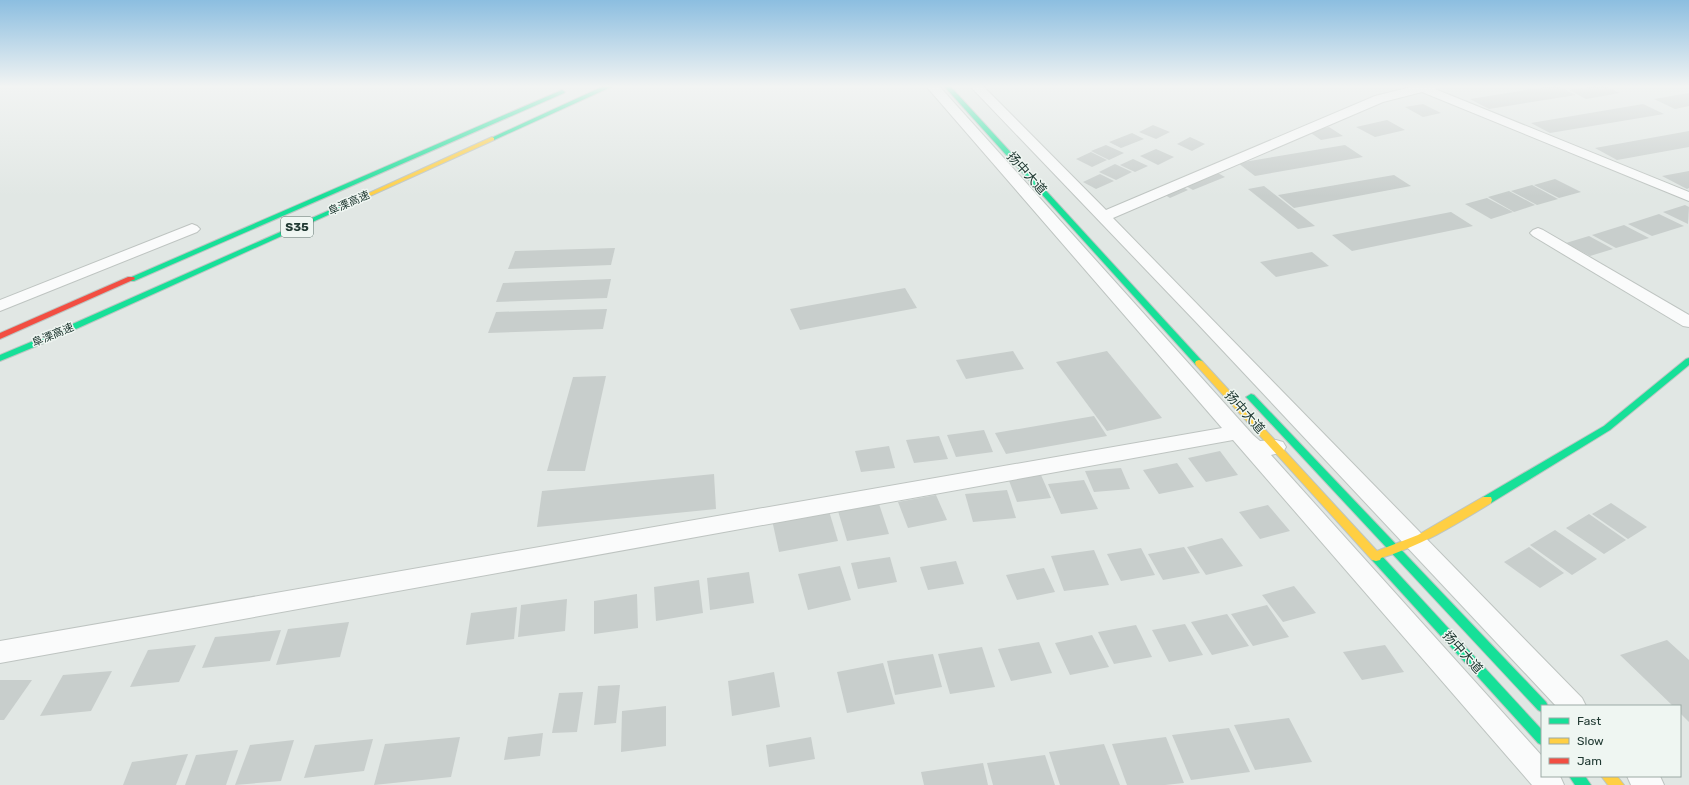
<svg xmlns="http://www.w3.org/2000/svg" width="1689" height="785" viewBox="0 0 1689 785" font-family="Rubik,'Noto Sans SC',sans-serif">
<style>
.building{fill:#c8cecc}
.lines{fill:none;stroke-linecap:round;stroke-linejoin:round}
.street-casing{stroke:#bec4c1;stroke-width:2}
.fast-casing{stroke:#bdc5c2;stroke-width:2}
.slow-casing{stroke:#bdc5c2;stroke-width:2}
.jam-casing{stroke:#bdc5c2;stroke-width:2}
.street{fill:#fafbfb;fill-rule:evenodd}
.fast{fill:#16e098;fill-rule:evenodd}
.slow{fill:#ffcf43;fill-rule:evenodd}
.jam{fill:#f24e42;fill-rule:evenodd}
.labels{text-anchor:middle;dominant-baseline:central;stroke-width:3;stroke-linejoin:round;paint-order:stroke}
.far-street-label{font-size:11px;fill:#203932;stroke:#eff6f2}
.shield{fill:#eff6f2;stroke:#5e726c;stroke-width:1}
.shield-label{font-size:12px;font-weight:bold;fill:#203932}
.street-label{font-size:13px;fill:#203932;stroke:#eff6f2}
</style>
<rect width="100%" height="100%" fill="#e1e7e4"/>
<g class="building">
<polygon points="1551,86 1558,86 1576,95 1489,109 1470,99"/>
<polygon points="1594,86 1605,86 1620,93 1586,99 1569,90"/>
<polygon points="1689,93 1689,106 1675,109 1654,99"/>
<polygon points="1423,104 1441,113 1423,117 1405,107"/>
<polygon points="1643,104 1664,114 1550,133 1531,123"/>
<polygon points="1387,120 1405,130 1375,137 1356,127"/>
<polygon points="1153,125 1170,132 1156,139 1139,132"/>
<polygon points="1329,127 1343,136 1321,140 1308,131"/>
<polygon points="1689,131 1689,147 1617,160 1595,148"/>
<polygon points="1132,133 1144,139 1121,148 1109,142"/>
<polygon points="1190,137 1205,144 1192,151 1177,144"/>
<polygon points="1106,145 1124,153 1109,160 1091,151"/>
<polygon points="1345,145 1363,157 1255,176 1238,163"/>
<polygon points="1156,149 1174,157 1158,165 1140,156"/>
<polygon points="1091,152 1107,160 1092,167 1076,159"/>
<polygon points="1133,159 1148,166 1135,172 1120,165"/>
<polygon points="1115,164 1132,172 1116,180 1099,172"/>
<polygon points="1689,171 1689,188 1687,189 1662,176"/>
<polygon points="1216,172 1225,177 1193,190 1184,185"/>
<polygon points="1100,174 1114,181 1096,189 1083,182"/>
<polygon points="1394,175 1411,186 1294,208 1278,195"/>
<polygon points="1555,179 1581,192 1559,198 1534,185"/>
<polygon points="1532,185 1558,199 1537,205 1511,191"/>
<polygon points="1181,186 1188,190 1170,198 1162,193"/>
<polygon points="1264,186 1315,226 1298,229 1248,189"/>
<polygon points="1509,191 1535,205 1514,212 1488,197"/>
<polygon points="1487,198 1513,212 1491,219 1465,204"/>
<polygon points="1685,205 1689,207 1688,224 1663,212"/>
<polygon points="1451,212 1473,226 1352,251 1332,235"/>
<polygon points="1659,214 1684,226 1652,236 1628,224"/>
<polygon points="1624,225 1649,238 1616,248 1592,235"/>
<polygon points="1589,236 1613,249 1590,256 1566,243"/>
<polygon points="615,248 611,265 508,269 515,251"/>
<polygon points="1312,252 1329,266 1276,277 1260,262"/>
<polygon points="611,279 607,298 496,302 503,283"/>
<polygon points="905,288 917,308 800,330 790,309"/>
<polygon points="607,309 603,329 488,333 496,312"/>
<polygon points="1013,351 1024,369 966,379 956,360"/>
<polygon points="1107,351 1162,418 1107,431 1056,362"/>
<polygon points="606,376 585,471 547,471 573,377"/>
<polygon points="1094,416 1107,436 1006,454 995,433"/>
<polygon points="984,430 993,452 956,457 947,435"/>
<polygon points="939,436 948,459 914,463 906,440"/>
<polygon points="889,446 895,468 861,472 855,451"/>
<polygon points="1220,451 1238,475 1206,482 1188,458"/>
<polygon points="1177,463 1194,487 1159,494 1143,470"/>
<polygon points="1121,468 1130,489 1094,492 1085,471"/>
<polygon points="714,474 716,509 537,527 542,491"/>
<polygon points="1041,475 1051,498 1017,502 1008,478"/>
<polygon points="1084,480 1098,509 1061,514 1048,484"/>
<polygon points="1007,490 1016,518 973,522 965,494"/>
<polygon points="936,495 947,520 908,528 898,502"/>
<polygon points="1611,503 1647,527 1628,539 1592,514"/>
<polygon points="879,504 889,534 847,541 838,511"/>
<polygon points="1268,505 1290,531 1260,539 1239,512"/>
<polygon points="829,511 838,541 779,552 772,520"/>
<polygon points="1589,514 1626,540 1604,554 1566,528"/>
<polygon points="1555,530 1597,559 1572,575 1530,545"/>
<polygon points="1222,538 1243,566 1206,575 1187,547"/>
<polygon points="1184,547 1200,573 1163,580 1148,554"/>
<polygon points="1529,547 1564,573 1540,588 1504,562"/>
<polygon points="1141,548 1155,575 1121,581 1107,554"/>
<polygon points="1094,550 1109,585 1064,591 1051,556"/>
<polygon points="890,557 897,582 858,589 851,563"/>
<polygon points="956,561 964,584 928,590 920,567"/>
<polygon points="840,566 851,600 808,610 798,574"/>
<polygon points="1044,568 1055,592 1017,600 1006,575"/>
<polygon points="749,572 754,603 710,610 707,578"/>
<polygon points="699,580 703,613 656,621 654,587"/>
<polygon points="1294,586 1316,613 1283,622 1262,595"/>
<polygon points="637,594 638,628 594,634 594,601"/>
<polygon points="567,599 565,631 518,637 521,605"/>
<polygon points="1267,605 1289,637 1253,646 1231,614"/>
<polygon points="517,607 514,639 466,645 471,613"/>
<polygon points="1227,614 1249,646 1212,655 1191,622"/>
<polygon points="349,622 340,657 276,665 288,629"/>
<polygon points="1185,624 1203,655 1169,662 1152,630"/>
<polygon points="1136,625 1152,657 1114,664 1098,632"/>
<polygon points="281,630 270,661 202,668 215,637"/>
<polygon points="1092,635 1109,667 1070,675 1055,643"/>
<polygon points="1667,640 1689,660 1689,722 1680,713 1680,706 1673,706 1620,655"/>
<polygon points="1039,642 1052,673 1011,681 998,649"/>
<polygon points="196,645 179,682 130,687 148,650"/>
<polygon points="1385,645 1404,672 1362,680 1343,652"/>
<polygon points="982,647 995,687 950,694 938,654"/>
<polygon points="933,654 942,687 895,695 887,661"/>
<polygon points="883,663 895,704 847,713 837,672"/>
<polygon points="112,671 91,711 40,716 63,675"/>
<polygon points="774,672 780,707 732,716 728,681"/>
<polygon points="0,680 32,680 4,720 0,720"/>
<polygon points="620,685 616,723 594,725 598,686"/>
<polygon points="583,692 577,732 552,733 559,693"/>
<polygon points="666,706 666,746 621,752 622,711"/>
<polygon points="1289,718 1312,762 1255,770 1234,725"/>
<polygon points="1229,728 1250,772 1191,780 1172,735"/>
<polygon points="543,733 540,756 504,760 508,737"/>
<polygon points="460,737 451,777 374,785 385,744"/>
<polygon points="811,737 815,759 769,767 766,745"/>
<polygon points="1166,737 1184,783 1165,785 1127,785 1112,744"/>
<polygon points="373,739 364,771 304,778 315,745"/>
<polygon points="294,740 281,781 235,785 250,745"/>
<polygon points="1104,744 1120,785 1060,785 1049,752"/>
<polygon points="238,750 226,785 185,785 196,755"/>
<polygon points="188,754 176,785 123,785 132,762"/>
<polygon points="1045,755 1055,785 993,785 987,763"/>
<polygon points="983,763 988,785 924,785 921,772"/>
</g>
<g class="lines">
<defs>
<g id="street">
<polygon points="926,86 939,86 1253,435 1260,441 1276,440 1283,442 1286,447 1283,452 1271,455 1542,756 1542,776 1560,776 1564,785 1532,785 1233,440 0,663 0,641 1222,428"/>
<polygon points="970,86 983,86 1106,210 1375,96 1415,86 1437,86 1435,89 1689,192 1689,201 1422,92 1383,102 1113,218 1582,698 1586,706 1556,706 1195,321"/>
<polygon points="192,224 197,226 200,229 197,232 0,311 0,300"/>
<polygon points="1538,228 1543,230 1689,315 1689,327 1683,326 1533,236 1530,233 1533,230"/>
<polygon points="1627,776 1660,776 1664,785 1631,785"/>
</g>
<g id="fast">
<polygon points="604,86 613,86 494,140 489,139"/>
<polygon points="944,86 950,86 1202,361 1203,363 1202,365 1196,365"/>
<polygon points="562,90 565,92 564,93 134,281 128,281 127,279"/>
<polygon points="348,202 350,203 350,205 56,338 0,361 0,355 50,334"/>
<polygon points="1689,358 1689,365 1610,430 1491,503 1483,503 1482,500 1483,497 1604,426 1686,359"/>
<polygon points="1251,394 1254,395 1546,702 1548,706 1542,706 1542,712 1538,710 1248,399 1246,397"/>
<polygon points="1376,553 1380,554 1542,730 1542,745 1538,743 1372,560 1371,557 1372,554"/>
<polygon points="1569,776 1585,776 1591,785 1575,785"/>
</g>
<g id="slow">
<polygon points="492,137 494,138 494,140 350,205 346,205 345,204"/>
<path d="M1199,360l3,1 175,190 41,-16 65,-38h8l1,3 -1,3c-36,22 -70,43 -110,55l-1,2 -4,1 -4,-1 -176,-195 -1,-2 1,-2z"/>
<polygon points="1601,776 1617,776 1624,785 1608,785"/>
</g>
<polygon id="jam" points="128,277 134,277 135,279 0,339 0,333"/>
</defs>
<use href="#street" class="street-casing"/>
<use href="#fast" class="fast-casing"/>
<use href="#slow" class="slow-casing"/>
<use href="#jam" class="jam-casing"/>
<use href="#street" class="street"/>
<use href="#fast" class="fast"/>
<use href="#slow" class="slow"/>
<use href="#jam" class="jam"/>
</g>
<linearGradient id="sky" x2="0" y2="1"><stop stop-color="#8cbee0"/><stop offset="0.44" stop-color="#f2f4f3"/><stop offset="1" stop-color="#f2f4f3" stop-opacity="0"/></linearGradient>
<rect width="1689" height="196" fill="url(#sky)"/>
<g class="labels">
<g class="far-street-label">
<text transform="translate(349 203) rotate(-24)">阜溧高速</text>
<text transform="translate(53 335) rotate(-23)">阜溧高速</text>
</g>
<rect class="shield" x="281" y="217" width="32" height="20" rx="3"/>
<g class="shield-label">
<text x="297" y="227">S35</text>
</g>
<g class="street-label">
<text transform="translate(1027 173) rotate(48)">扬中大道</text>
<text transform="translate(1245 412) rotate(48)">扬中大道</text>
<text transform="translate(1463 652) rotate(48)">扬中大道</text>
</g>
</g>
<rect x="1541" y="705" width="140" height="72" fill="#eff6f2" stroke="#9caaa5"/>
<rect x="1549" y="718" width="20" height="6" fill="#16e098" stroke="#9caaa5"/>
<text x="1577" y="725" font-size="12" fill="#203932">Fast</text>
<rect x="1549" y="738" width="20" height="6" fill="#ffcf43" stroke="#9caaa5"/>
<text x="1577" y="745" font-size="12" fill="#203932">Slow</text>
<rect x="1549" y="758" width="20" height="6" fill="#f24e42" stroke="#9caaa5"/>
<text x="1577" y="765" font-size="12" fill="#203932">Jam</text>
</svg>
